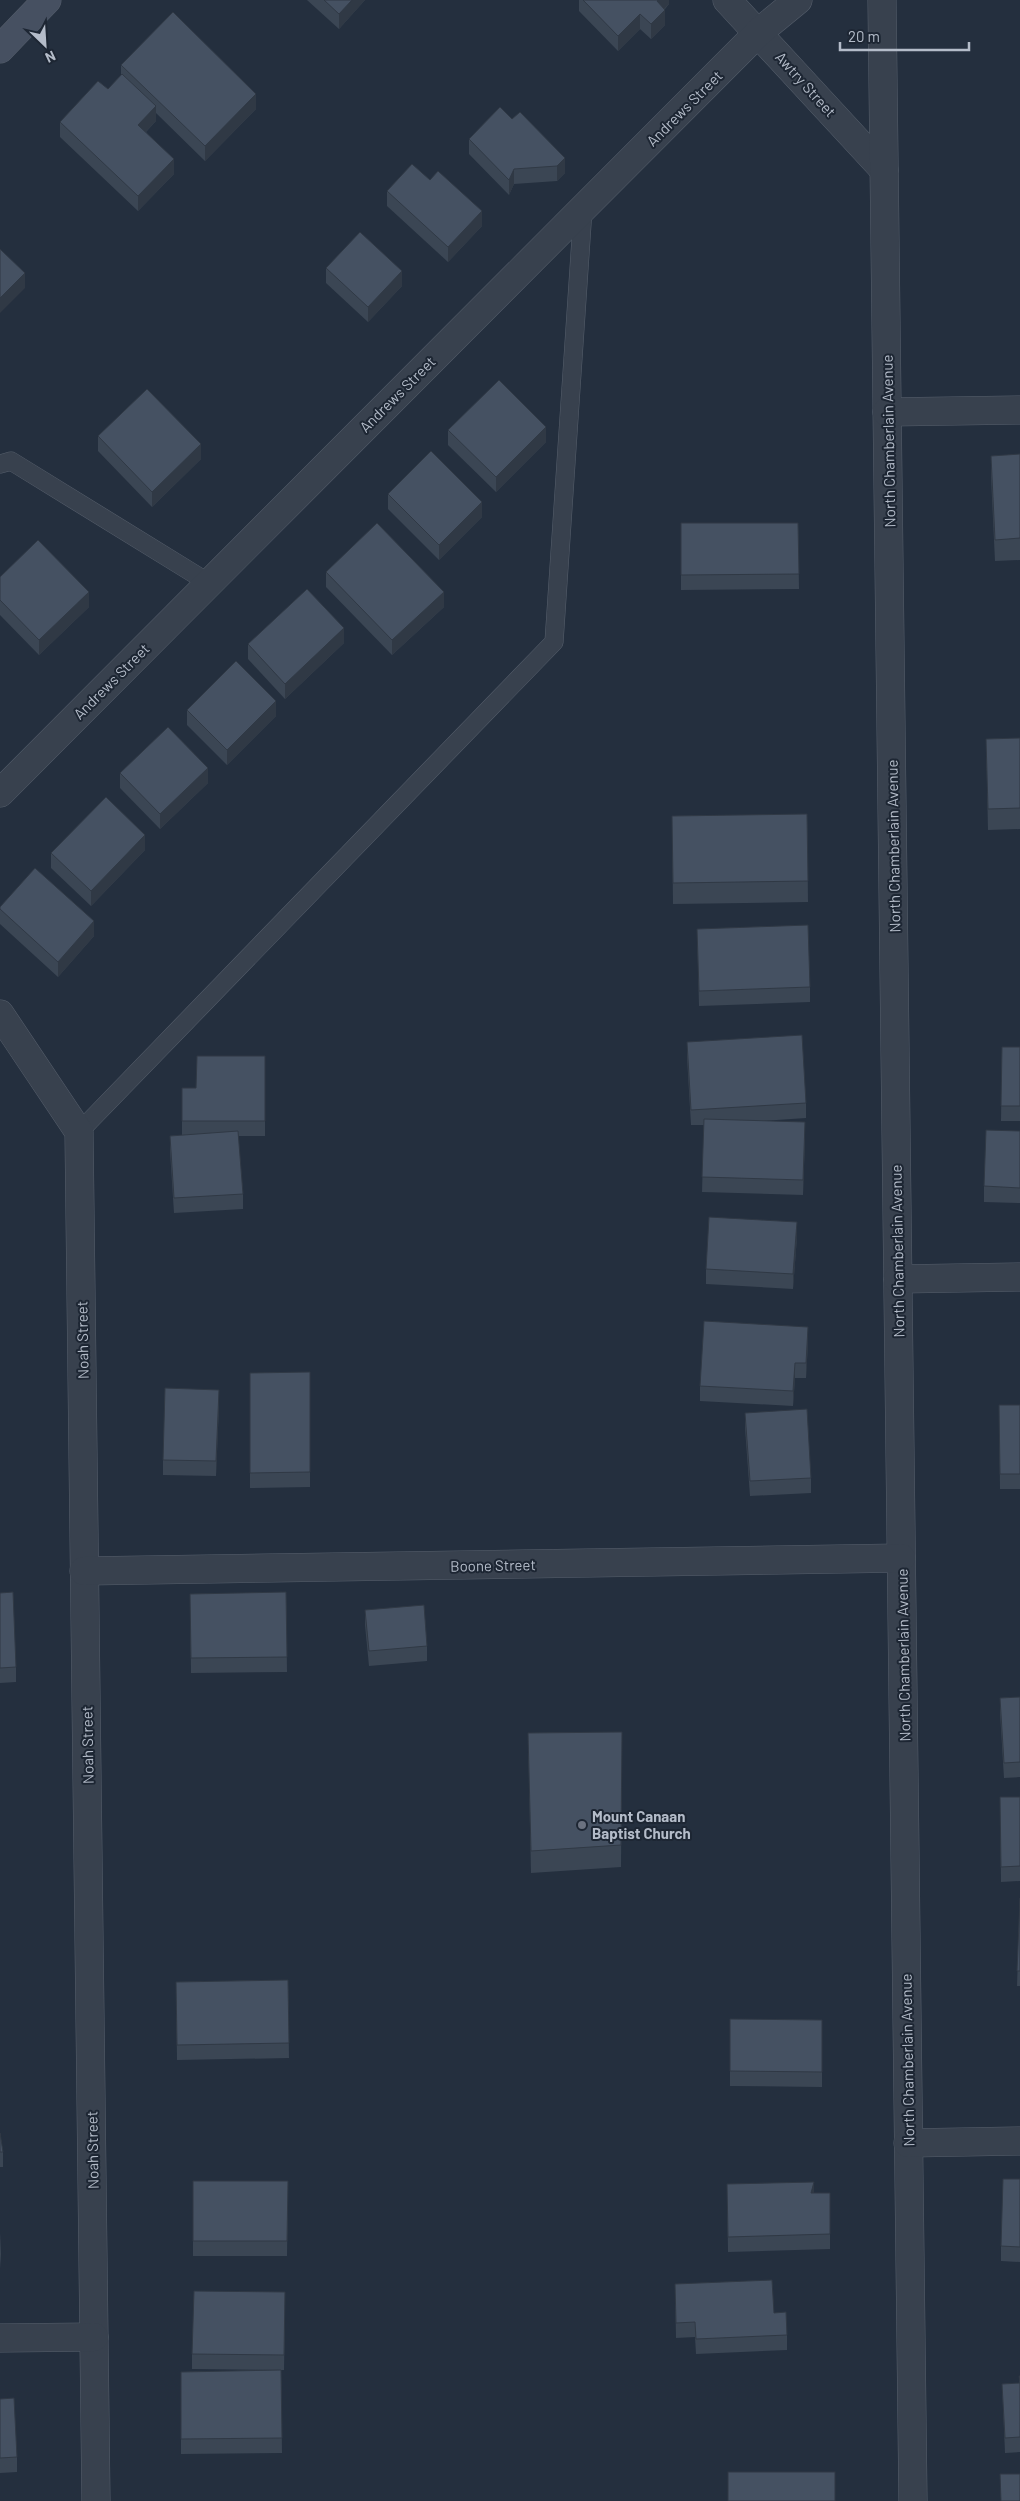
<svg xmlns="http://www.w3.org/2000/svg" width="1020" height="2501" viewBox="0 0 1020 2501" font-family="Barlow,sans-serif">
<style>
.lines{fill:none;stroke-linecap:round;stroke-linejoin:round}
.service-casing{stroke:#565f6c;stroke-width:19}
.minor-casing{stroke:#565f6c;stroke-width:29}
.secondary-casing{stroke:#565f6c;stroke-width:29}
.service{stroke:#38414e;stroke-width:18}
.minor{stroke:#38414e;stroke-width:28}
.secondary{stroke:#465061;stroke-width:28}
.wall{fill:#3b4654}
.shaded-wall{fill:#303945}
.building{fill:#455162;stroke:#303945}
.worship-dot{fill:#6b7280;stroke:#1d2633;stroke-width:2}
.labels{text-anchor:middle;dominant-baseline:central;stroke-width:4;stroke-linejoin:round;paint-order:stroke}
.street-label{font-size:15px;fill:#b4bcc9;stroke:#1d2633}
.poi-label{font-size:15px;font-weight:bold;fill:#b4bcc9;stroke:#1d2633;text-anchor:start}
</style>
<rect width="100%" height="100%" fill="#242f3e"/>
<g class="lines">
<defs>
<g id="service">
<polyline points="0,464 11,461 209,583"/>
<polyline points="79,1132 554,642 583,209"/>
</g>
<g id="minor">
<polyline points="727,0 884,170"/>
<polyline points="882,0 913,2501"/>
<polyline points="887,412 1020,410"/>
<polyline points="0,793 759,32 798,0"/>
<polyline points="0,1014 79,1132 96,2501"/>
<polyline points="898,1279 1020,1277"/>
<polyline points="84,1571 901,1558"/>
<polyline points="908,2143 1020,2141"/>
<polyline points="0,2338 94,2337"/>
</g>
<polyline id="secondary" points="0,49 47,0"/>
</defs>
<use href="#service" class="service-casing"/>
<use href="#minor" class="minor-casing"/>
<use href="#secondary" class="secondary-casing"/>
<use href="#service" class="service"/>
<use href="#minor" class="minor"/>
<use href="#secondary" class="secondary"/>
</g>
<g class="wall">
<polygon points="307,0 365,0 339,29"/>
<polygon points="579,0 669,0 669,4 665,9 665,25 651,39 640,29 618,51 579,11"/>
<polygon points="121,65 256,109 205,161 156,113 156,121 146,132 174,174 138,211 60,137 60,122 108,89 121,75"/>
<polygon points="500,107 565,173 557,181 514,184 509,195 469,154 469,139"/>
<polygon points="387,191 482,226 448,262 387,206"/>
<polygon points="326,268 402,286 368,322 326,283"/>
<polygon points="448,430 546,442 496,492 448,445"/>
<polygon points="98,436 201,459 152,507 98,451"/>
<polygon points="1020,454 1020,560 995,561 991,477 991,456"/>
<polygon points="388,494 482,517 439,560 388,509"/>
<polygon points="681,523 798,523 799,589 681,590"/>
<polygon points="326,572 444,607 392,655 326,587"/>
<polygon points="0,577 89,607 39,655 0,615"/>
<polygon points="344,643 285,699 248,659 248,644"/>
<polygon points="187,710 276,716 227,765 187,725"/>
<polygon points="1020,738 1020,829 988,830 986,739"/>
<polygon points="120,773 208,783 160,829 120,788"/>
<polygon points="807,814 808,902 673,904 672,816"/>
<polygon points="145,850 91,906 51,868 51,853"/>
<polygon points="0,907 94,936 58,977 0,924"/>
<polygon points="697,929 810,987 810,1002 699,1006"/>
<polygon points="687,1042 806,1103 806,1118 761,1121 805,1138 803,1195 702,1192 704,1125 691,1125 687,1057"/>
<polygon points="1002,1047 1020,1047 1020,1121 1001,1121"/>
<polygon points="265,1056 265,1136 238,1136 243,1194 243,1209 174,1213 170,1151 170,1136 182,1135 182,1088 196,1088"/>
<polygon points="1020,1131 1020,1203 984,1202 984,1186"/>
<polygon points="797,1237 793,1289 706,1284 706,1269"/>
<polygon points="808,1342 806,1378 795,1378 793,1406 700,1401 700,1386"/>
<polygon points="310,1372 310,1487 250,1488 250,1373"/>
<polygon points="219,1405 216,1476 163,1475 163,1460"/>
<polygon points="999,1405 1020,1405 1020,1489 1000,1489"/>
<polygon points="745,1413 811,1478 811,1493 750,1496 745,1428"/>
<polygon points="286,1592 287,1672 191,1673 190,1594"/>
<polygon points="0,1593 16,1667 16,1682 0,1683"/>
<polygon points="365,1610 427,1646 427,1661 369,1666 365,1625"/>
<polygon points="1020,1697 1020,1777 1004,1778 1000,1713 1000,1698"/>
<polygon points="622,1732 621,1867 531,1873 528,1733"/>
<polygon points="1000,1797 1020,1797 1020,1881 1001,1882"/>
<polygon points="1020,1898 1020,1986 1017,1986"/>
<polygon points="288,1980 289,2058 177,2060 176,1982"/>
<polygon points="730,2019 822,2020 822,2087 730,2086"/>
<polygon points="0,2133 3,2152 3,2167 0,2167"/>
<polygon points="1020,2179 1020,2262 1001,2261 1001,2246"/>
<polygon points="193,2181 288,2181 287,2256 193,2256"/>
<polygon points="727,2184 814,2193 830,2193 830,2249 728,2252"/>
<polygon points="0,2232 1,2254 0,2269"/>
<polygon points="675,2284 774,2313 787,2335 787,2350 696,2354 695,2337 676,2338"/>
<polygon points="285,2307 284,2370 192,2369 192,2354"/>
<polygon points="281,2370 282,2453 181,2454 181,2372"/>
<polygon points="1019,2376 1020,2376 1020,2452 1005,2453 1002,2384 1019,2383"/>
<polygon points="0,2399 17,2457 17,2472 0,2473"/>
</g>
<g class="shaded-wall">
<polygon points="352,0 365,0 339,29 339,14"/>
<polygon points="658,0 669,0 669,4 657,16 657,1"/>
<polygon points="665,10 665,25 651,39 651,24"/>
<polygon points="640,14 640,29 618,51 618,36"/>
<polygon points="256,94 256,109 205,161 205,146"/>
<polygon points="156,106 156,121 138,140 138,125"/>
<polygon points="565,158 565,173 557,181 557,166"/>
<polygon points="174,159 174,174 138,211 138,196"/>
<polygon points="514,169 514,184 509,195 509,180"/>
<polygon points="482,211 482,226 448,262 448,247"/>
<polygon points="402,271 402,286 368,322 368,307"/>
<polygon points="25,273 25,288 0,313 0,298"/>
<polygon points="546,427 546,442 496,492 496,477"/>
<polygon points="201,444 201,459 152,507 152,492"/>
<polygon points="482,502 482,517 439,560 439,545"/>
<polygon points="89,592 89,607 39,655 39,640"/>
<polygon points="444,592 444,607 392,655 392,640"/>
<polygon points="344,628 344,643 285,699 285,684"/>
<polygon points="276,701 276,716 227,765 227,750"/>
<polygon points="208,768 208,783 160,829 160,814"/>
<polygon points="145,835 145,850 91,906 91,891"/>
<polygon points="94,921 94,936 58,977 58,962"/>
<polygon points="805,1122 805,1138 803,1195 803,1180"/>
<polygon points="797,1222 797,1237 793,1289 793,1274"/>
<polygon points="808,1327 808,1342 806,1378 806,1363"/>
<polygon points="795,1363 795,1378 793,1406 793,1391"/>
<polygon points="219,1390 219,1405 216,1476 216,1461"/>
<polygon points="814,2182 814,2197 811,2193"/>
</g>
<g class="building">
<polygon points="324,0 352,0 339,14"/>
<polygon points="583,0 658,0 657,1 665,10 651,24 640,14 618,36"/>
<polygon points="173,12 256,94 205,146 121,65"/>
<polygon points="122,74 156,106 138,125 174,159 138,196 60,122 98,81 108,89"/>
<polygon points="500,107 512,119 520,112 565,158 557,166 514,169 509,180 469,139"/>
<polygon points="412,164 430,180 438,171 482,211 448,247 387,191"/>
<polygon points="360,232 402,271 368,307 326,268"/>
<polygon points="0,249 25,273 0,298"/>
<polygon points="499,380 546,427 496,477 448,430"/>
<polygon points="147,389 201,444 152,492 98,436"/>
<polygon points="431,451 482,502 439,545 388,494"/>
<polygon points="1020,454 1020,538 995,540 991,456"/>
<polygon points="377,523 444,592 392,640 326,572"/>
<polygon points="681,523 798,523 799,574 681,575"/>
<polygon points="38,540 89,592 39,640 0,600 0,577"/>
<polygon points="307,589 344,628 285,684 248,644"/>
<polygon points="236,661 276,701 227,750 187,710"/>
<polygon points="168,727 208,768 160,814 120,773"/>
<polygon points="1020,738 1020,808 988,809 986,739"/>
<polygon points="106,797 145,835 91,891 51,853"/>
<polygon points="807,814 808,881 673,883 672,816"/>
<polygon points="35,868 94,921 58,962 0,909 0,907"/>
<polygon points="808,925 810,987 699,991 697,929"/>
<polygon points="802,1035 806,1103 691,1110 687,1042"/>
<polygon points="1002,1047 1020,1047 1020,1106 1001,1106"/>
<polygon points="197,1056 265,1056 265,1121 182,1121 182,1088 196,1088"/>
<polygon points="704,1119 805,1122 803,1180 702,1177"/>
<polygon points="986,1130 1020,1131 1020,1188 984,1186"/>
<polygon points="238,1131 243,1194 174,1198 170,1136"/>
<polygon points="709,1217 797,1222 793,1274 706,1269"/>
<polygon points="704,1321 808,1327 806,1363 795,1363 793,1391 700,1386"/>
<polygon points="310,1372 310,1472 250,1473 250,1373"/>
<polygon points="165,1388 219,1390 216,1461 163,1460"/>
<polygon points="999,1405 1020,1405 1020,1474 1000,1474"/>
<polygon points="807,1409 811,1478 750,1481 745,1413"/>
<polygon points="13,1592 16,1667 0,1668 0,1593"/>
<polygon points="286,1592 287,1657 191,1658 190,1594"/>
<polygon points="424,1605 427,1646 369,1651 365,1610"/>
<polygon points="1020,1697 1020,1762 1004,1763 1000,1698"/>
<polygon points="622,1732 621,1845 531,1851 528,1733"/>
<polygon points="1000,1797 1020,1797 1020,1866 1001,1867"/>
<polygon points="1020,1898 1020,1971 1017,1971"/>
<polygon points="288,1980 289,2043 177,2045 176,1982"/>
<polygon points="730,2019 822,2020 822,2072 730,2071"/>
<polygon points="0,2133 3,2152 0,2152"/>
<polygon points="1003,2179 1020,2179 1020,2247 1001,2246"/>
<polygon points="193,2181 288,2181 287,2241 193,2241"/>
<polygon points="814,2182 811,2193 830,2193 830,2234 728,2237 727,2184"/>
<polygon points="772,2280 774,2313 786,2312 787,2335 696,2339 695,2322 676,2323 675,2284"/>
<polygon points="194,2291 285,2292 284,2355 192,2354"/>
<polygon points="281,2370 282,2438 181,2439 181,2372"/>
<polygon points="1019,2376 1020,2376 1020,2437 1005,2438 1002,2384 1020,2383"/>
<polygon points="14,2398 17,2457 0,2458 0,2399"/>
<rect x="728" y="2472" width="107" height="29"/>
<polygon points="1000,2474 1020,2474 1020,2501 1001,2501"/>
</g>
<circle class="worship-dot" cx="582" cy="1825" r="5"/>
<g class="labels">
<g class="street-label">
<text transform="translate(806 84) rotate(48)">Awtry Street</text>
<text transform="translate(684 108) rotate(-45)">Andrews Street</text>
<text transform="translate(397 394) rotate(-45)">Andrews Street</text>
<text transform="translate(888 441) rotate(-91)">North Chamberlain Avenue</text>
<text transform="translate(111 681) rotate(-45)">Andrews Street</text>
<text transform="translate(893 846) rotate(-91)">North Chamberlain Avenue</text>
<text transform="translate(897 1251) rotate(-91)">North Chamberlain Avenue</text>
<text transform="translate(82 1340) rotate(-91)">Noah Street</text>
<text transform="translate(493 1565) rotate(-1)">Boone Street</text>
<text transform="translate(903 1655) rotate(-91)">North Chamberlain Avenue</text>
<text transform="translate(87 1745) rotate(-91)">Noah Street</text>
<text transform="translate(907 2060) rotate(-91)">North Chamberlain Avenue</text>
<text transform="translate(92 2150) rotate(-91)">Noah Street</text>
</g>
<g class="poi-label">
<text x="592" y="1816">Mount Canaan<tspan x="592" dy="17">Baptist Church</tspan></text>
</g>
</g>
<g transform="translate(45 45) rotate(155)" stroke="#1d2633" stroke-width="4" paint-order="stroke">
<path d="M0-4L9 19L0 12L-9 19Z" fill="#b4bcc9"/>
<text y="-8" font-size="14" font-weight="bold" text-anchor="middle" fill="#b4bcc9">N</text>
</g>
<path d="M840 42v8h129v-8" fill="none" stroke="#b4bcc9" stroke-width="2.5"/>
<text x="848" y="42" font-size="15" fill="#b4bcc9" stroke="#1d2633" stroke-width="4" paint-order="stroke">20 m</text>
</svg>
